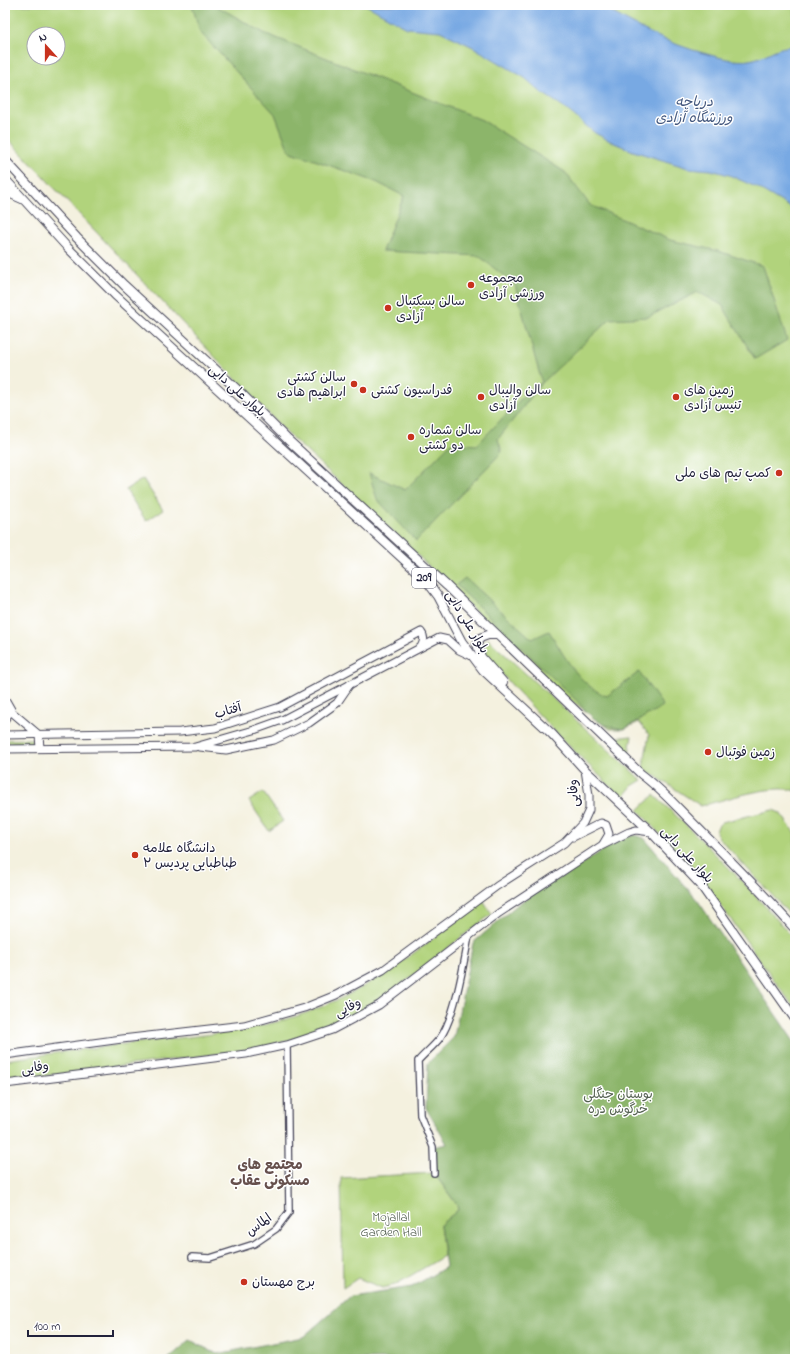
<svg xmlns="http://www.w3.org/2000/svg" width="800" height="1364" viewBox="0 0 800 1364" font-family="'Indie Flower','Playpen Sans Arabic',sans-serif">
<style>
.green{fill:#b1d37b;stroke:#6a7a5b;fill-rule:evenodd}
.forest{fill:#8cb56b;stroke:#576c53}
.water{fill:#78a9e3;stroke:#4d668f}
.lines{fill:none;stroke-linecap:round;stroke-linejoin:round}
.minor-casing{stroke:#424154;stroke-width:8}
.tertiary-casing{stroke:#424154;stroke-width:9}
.primary-casing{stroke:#424154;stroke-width:10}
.minor{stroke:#fff;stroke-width:5.5}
.tertiary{stroke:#fff;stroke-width:7}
.primary{stroke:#fff;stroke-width:8}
.poi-dot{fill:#c8321e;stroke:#fff;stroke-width:1.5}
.labels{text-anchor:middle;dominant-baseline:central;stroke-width:3;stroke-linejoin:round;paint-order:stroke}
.shield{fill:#fff;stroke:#646476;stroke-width:1}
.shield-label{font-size:12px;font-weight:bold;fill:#22223b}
.poi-label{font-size:13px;fill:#22223b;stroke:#fff;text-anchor:start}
.street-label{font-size:13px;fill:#22223b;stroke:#fff}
.park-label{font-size:13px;fill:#546051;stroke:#fff}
.water-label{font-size:14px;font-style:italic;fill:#44587e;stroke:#fff}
.neighbourhood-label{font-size:14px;font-weight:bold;fill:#66504d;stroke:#fff}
</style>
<rect width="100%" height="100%" fill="#fff"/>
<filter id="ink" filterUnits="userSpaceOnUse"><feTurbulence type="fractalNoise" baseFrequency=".025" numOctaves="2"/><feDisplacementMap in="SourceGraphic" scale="8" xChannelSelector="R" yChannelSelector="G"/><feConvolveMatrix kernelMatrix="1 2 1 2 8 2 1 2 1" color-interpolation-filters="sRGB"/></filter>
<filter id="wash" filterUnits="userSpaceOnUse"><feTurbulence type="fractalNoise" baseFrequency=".012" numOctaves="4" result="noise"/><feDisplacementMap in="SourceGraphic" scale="16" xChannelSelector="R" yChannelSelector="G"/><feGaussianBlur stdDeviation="0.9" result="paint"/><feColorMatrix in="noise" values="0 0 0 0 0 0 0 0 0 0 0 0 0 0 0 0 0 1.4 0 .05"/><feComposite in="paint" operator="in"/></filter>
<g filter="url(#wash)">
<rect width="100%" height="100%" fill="#f4f1df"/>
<g class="green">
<path d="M5,5h790v786c-21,-8 -71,9 -94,15l-58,-38 6,-33 -10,-13 -15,7h-14l-52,-38 -150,-145 -120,-112 -283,-298zM34,34h24v24h-24z"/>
<polygon points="143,479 163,510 146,521 126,490"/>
<polygon points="488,639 636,775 642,780 632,786 622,798 557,734 485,656 481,646"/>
<polygon points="632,736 629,753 612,738"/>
<polygon points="32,739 34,742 31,743 5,743 5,740"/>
<polygon points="263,792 283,821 269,831 249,801"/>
<path d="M654,795c50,46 97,94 141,145v69l-86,-120 -71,-79z"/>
<polygon points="773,810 780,813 795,833 795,920 719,838 716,832 718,826 722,822"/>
<path d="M483,900l9,14c-37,26 -71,58 -109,84 -40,28 -89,43 -136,52l-242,31v-21c49,-7 98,-14 147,-19 62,-7 118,-11 176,-37 57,-24 106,-67 155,-104z"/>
<polygon points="434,1173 457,1205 458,1210 440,1225 444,1256 395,1285 382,1288 358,1278 343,1288 341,1178"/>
</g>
<g class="forest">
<polygon points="192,5 215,5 264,33 482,120 565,172 590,205 670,240 718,251 763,266 787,340 755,359 722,305 698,292 648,317 610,319 542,383 498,439 502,452 416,541 377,499 369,473 405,490 451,443 477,445 532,387 542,383 515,285 479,256 382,251 404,196 376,182 289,151 275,114 200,32"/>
<path d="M465,578l67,61 17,-8c15,24 30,55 58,65l32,-24 24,34 -39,23c-25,-3 -31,-10 -47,-28l-121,-116z"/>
<polygon points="634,835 644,838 698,901 795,1043 795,1359 168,1359 190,1340 217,1354 303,1337 350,1296 412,1287 446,1267 440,1225 458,1210 457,1205 434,1173 433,1147 447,1144 426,1108 428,1063 454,1037 473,943 518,904 621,839"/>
</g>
<path class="water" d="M366,5h234c34,21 68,39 107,49 14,4 28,8 42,6 17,-2 28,-16 46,-13v163l-37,-22 -29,-13 -18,-5 -23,-2 -55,-17 -21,-9 -17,-9 -34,-28 -19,-12 -17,-15 -52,-31 -33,-16 -33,-3z"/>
</g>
<g filter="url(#ink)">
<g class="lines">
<defs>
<g id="minor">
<path d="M434,1173l-1,-26 -13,-32 -2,-54c7,-8 16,-15 22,-23 15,-20 24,-76 29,-102"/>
<polyline points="192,1257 210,1258 254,1244 276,1229 289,1212 287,1045"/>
</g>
<g id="tertiary">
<polyline points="5,192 23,200"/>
<polyline points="5,699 13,713 39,735 40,748"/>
<polyline points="5,719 9,713 9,708"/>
<path d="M5,735l175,-3 35,-4 65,-21 141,-75c4,5 3,9 0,15"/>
<polyline points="200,747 226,750 274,740 309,723 337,703 350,684"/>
<polyline points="5,749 195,747 254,730 282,720 439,638 448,640 459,650 472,656"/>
<polyline points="573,837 601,823 606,825 609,834 603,844"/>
<polyline points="5,1055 122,1039 244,1025 304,1008 336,995 383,970 497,886 564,843 583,823 589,810 589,795 585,770"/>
<polyline points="5,1084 246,1054 287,1045 332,1030 379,1005 499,913 601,846 629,832 636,830 651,832"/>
</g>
<g id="primary">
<path d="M5,160l72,78 47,47 116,107 48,48 159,146 194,188c19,14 33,30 49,46 36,36 71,71 105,109"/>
<polyline points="5,179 67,247 115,295 426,580 438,596 462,642 483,670 552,734 585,770 651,832 700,884 795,1019"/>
<polyline points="497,635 488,635 480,638 477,644 481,657 503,682"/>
</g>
</defs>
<use href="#minor" class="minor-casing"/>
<use href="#tertiary" class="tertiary-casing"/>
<use href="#primary" class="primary-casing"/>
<use href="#minor" class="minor"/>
<use href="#tertiary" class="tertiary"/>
<use href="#primary" class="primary"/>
</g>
</g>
<g class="poi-dot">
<circle cx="471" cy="285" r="4"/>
<circle cx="388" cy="308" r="4"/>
<circle cx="354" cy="384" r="4"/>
<circle cx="363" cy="390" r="4"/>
<circle cx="481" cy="397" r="4"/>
<circle cx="676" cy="397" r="4"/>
<circle cx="411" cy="437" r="4"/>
<circle cx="779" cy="473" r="4"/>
<circle cx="708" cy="752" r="4"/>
<circle cx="135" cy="855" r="4"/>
<circle cx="244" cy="1282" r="4"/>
</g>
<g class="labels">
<rect class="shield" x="412" y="568" width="24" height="20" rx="3"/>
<g class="shield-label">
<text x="424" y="578">209</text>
</g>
<g class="poi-label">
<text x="479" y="278">مجموعه<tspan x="479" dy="15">ورزشی آزادی</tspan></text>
<text x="396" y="301">سالن بسکتبال<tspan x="396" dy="15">آزادی</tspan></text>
<text x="346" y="377" text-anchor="end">سالن کشتی<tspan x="346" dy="15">ابراهیم هادی</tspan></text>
<text x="371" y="390">فدراسیون کشتی</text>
<text x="489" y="390">سالن والیبال<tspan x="489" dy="15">آزادی</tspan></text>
<text x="684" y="390">زمین های<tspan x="684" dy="15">تنیس آزادی</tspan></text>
<text x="419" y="430">سالن شماره<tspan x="419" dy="15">دو کشتی</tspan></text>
<text x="771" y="473" text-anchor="end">کمپ تیم های ملی</text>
<text x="716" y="752">زمین فوتبال</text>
<text x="143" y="848">دانشگاه علامه<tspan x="143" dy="15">طباطبایی پردیس ۲</tspan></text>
<text x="252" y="1282">برج مهستان</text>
</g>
<g class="street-label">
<text transform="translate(237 391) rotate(42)">بلوار علی دایی</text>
<text transform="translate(467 622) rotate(59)">بلوار علی دایی</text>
<text transform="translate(228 711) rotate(-16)">آفتاب</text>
<text transform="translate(574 793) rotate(-93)">وفایی</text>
<text transform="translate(687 855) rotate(48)">بلوار علی دایی</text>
<text transform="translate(348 1008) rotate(-27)">وفایی</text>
<text transform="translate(35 1068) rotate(-8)">وفایی</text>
<text transform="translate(259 1225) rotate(-37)">الماس</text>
</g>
<g class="park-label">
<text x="618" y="1094">بوستان جنگلی<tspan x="618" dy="15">خرگوش دره</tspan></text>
<text x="391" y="1217">Mojallal<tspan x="391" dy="15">Garden Hall</tspan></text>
</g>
<g class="water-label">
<text x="694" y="102">دریاچه<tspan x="694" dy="16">ورزشگاه آزادی</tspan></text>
</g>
<g class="neighbourhood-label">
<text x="270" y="1165">مجتمع های<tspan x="270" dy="16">مسکونی عقاب</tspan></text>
</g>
</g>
<rect width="800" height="1364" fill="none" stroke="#fff" stroke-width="20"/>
<g transform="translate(46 46) rotate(339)"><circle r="19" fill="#ffffff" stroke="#a7a7b1"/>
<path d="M0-3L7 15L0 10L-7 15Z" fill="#c8321e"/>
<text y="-6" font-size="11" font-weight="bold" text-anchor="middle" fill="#22223b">N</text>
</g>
<path d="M28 1330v6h85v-6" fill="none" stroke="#22223b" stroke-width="2"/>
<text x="34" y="1330" font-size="12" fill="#22223b" stroke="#ffffff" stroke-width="3" paint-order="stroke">100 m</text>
</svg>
